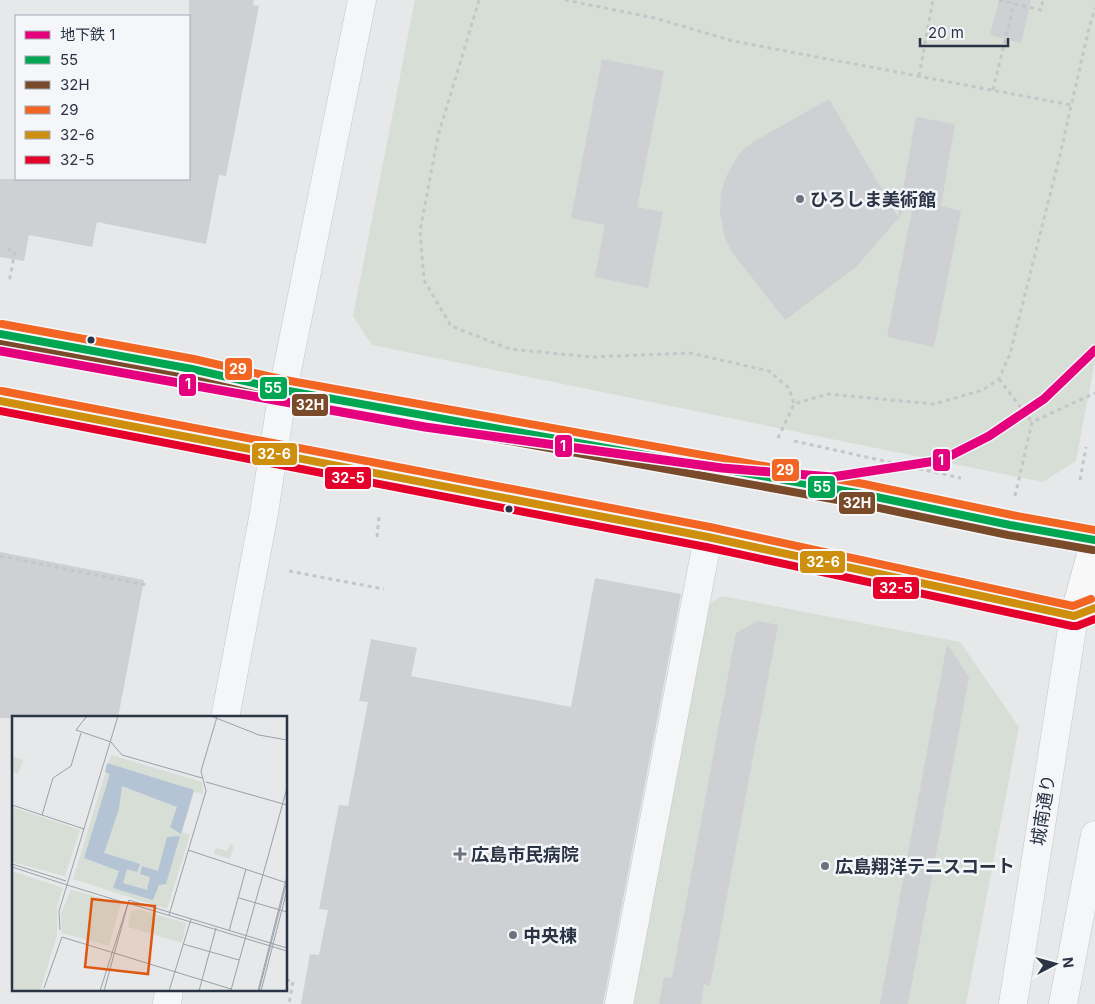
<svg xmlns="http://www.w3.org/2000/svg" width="1095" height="1004" viewBox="0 0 1095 1004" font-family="Inter,'Noto Sans JP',sans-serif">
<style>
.green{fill:#d6ded6}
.building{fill:#ced0d3}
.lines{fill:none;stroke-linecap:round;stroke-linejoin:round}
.minor-casing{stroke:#c4c6c8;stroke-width:29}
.highway-casing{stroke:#b8bbbf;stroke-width:29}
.path{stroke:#c5c6ca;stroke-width:3;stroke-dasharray:4 4;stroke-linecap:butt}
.minor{stroke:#f5f6f7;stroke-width:28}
.highway{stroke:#f8f8f8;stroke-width:28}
.bus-1-casing{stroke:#f4f6f9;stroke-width:11}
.bus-2-casing{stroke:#f4f6f9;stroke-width:11}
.bus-3-casing{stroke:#f4f6f9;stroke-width:11}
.bus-4-casing{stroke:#f4f6f9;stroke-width:11}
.bus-5-casing{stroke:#f4f6f9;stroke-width:11}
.bus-1{stroke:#00a651;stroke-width:8}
.bus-2{stroke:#7a4b2a;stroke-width:8}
.bus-3{stroke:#f26522;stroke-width:8}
.bus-4{stroke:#ce8f0e;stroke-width:8}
.bus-5{stroke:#e4002b;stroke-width:8}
.metro-1-casing{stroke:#f4f6f9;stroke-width:12}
.metro-1{stroke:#e5007d;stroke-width:9}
.poi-dot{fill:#6c737f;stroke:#f4f6f9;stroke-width:2}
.bus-dot{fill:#2b3445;stroke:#f4f6f9;stroke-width:2}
.labels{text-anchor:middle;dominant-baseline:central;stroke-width:5;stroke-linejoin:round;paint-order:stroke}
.poi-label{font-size:18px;font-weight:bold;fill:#2b3445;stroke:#f4f6f9;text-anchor:start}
.street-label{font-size:18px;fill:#2b3445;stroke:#f4f6f9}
.inset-road{fill:none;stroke:#9ba0a8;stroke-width:1}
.view{fill:#df570f;fill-opacity:0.15;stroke:#df570f;stroke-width:2.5}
.inset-edge{fill:none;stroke:#2b3445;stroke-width:2.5}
.line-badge{stroke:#f4f6f9;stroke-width:2}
.badge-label{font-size:14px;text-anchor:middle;font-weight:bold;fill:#fff}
</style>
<rect width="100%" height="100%" fill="#e6e8ea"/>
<g class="green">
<polygon points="415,0 1095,0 1095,360 1076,461 1043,482 372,345 353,316"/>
<polygon points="722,596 960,642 1019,727 966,1004 631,1004 706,606"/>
</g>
<g class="building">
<polygon points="189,0 254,0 253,5 259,6 226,176 219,175 206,244 97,222 92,247 29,235 24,261 0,257 0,179 189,179"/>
<polygon points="999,0 1031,0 1021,43 990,35"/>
<polygon points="602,59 664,71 637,207 663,212 648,288 595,277 605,225 571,218"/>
<polygon points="829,99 898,217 916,117 955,124 941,206 961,211 934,347 887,337 914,200 856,267 785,320 732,252 725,238 720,212 721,193 726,177 734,162 742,151 755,141"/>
<polygon points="0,552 144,580 118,718 0,718"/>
<polygon points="595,578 681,594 603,1004 301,1004 310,954 319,955 328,910 319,909 339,805 348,806 368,702 359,701 371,639 417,648 411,676 571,707"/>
<polygon points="758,621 778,625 710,986 704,984 701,1004 659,1004 664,977 672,978 736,633"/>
<polygon points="947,644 969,677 908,1004 880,1004"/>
</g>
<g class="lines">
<defs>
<g id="minor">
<polyline points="225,718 264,513 283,390 362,0"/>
<polyline points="167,1004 169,990"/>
<polyline points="619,1004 708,537"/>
<polyline points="1013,1004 1074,616"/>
<polyline points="1063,1004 1095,835"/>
</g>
<g id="highway">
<polyline points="0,334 192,369 283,390 862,494 1010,525 1095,540"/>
<polyline points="0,401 708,537 1074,616 1095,608"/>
<polyline points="1074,616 1095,540"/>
</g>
</defs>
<use href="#minor" class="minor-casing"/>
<use href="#highway" class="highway-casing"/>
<g class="path">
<polyline points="479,0 438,136 420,231 424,280 451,326 510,349 591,357 690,353 769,371 789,388 794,404"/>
<polyline points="565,0 655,18 733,41 1071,105"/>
<polyline points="999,0 1041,10 1043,0"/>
<polyline points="919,76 933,0"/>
<polyline points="993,90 1014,3"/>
<polyline points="8,249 15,251 9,283"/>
<polyline points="999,379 1032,422"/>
<polyline points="778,438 794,404 828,394 934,404 983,390 999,379 1010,354 1059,159 1088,32 1095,8"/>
<polyline points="794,441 961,478"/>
<polyline points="1080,480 1086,447"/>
<polyline points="1015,496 1032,422 1095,393"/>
<polyline points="377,537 379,516"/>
<polyline points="0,556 147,585"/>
<polyline points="289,571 384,589"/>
<polyline points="286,980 293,981 289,1004"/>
</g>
<use href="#minor" class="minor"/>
<use href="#highway" class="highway"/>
<defs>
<polyline id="bus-1" points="0,334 192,369 283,390 862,494 1010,525 1095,540"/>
<polyline id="bus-2" points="0,344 190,379 281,400 860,504 1008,535 1093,550"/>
<g id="bus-3">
<polyline points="2,324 194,359 285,380 864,484 1012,515 1095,530"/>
<polyline points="2,391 710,527 1073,606 1091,599"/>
</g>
<polyline id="bus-4" points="0,401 708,537 1074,616 1095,608"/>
<polyline id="bus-5" points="0,411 706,547 1072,626 1077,626 1095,619"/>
</defs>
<use href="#bus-1" class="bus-1-casing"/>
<use href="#bus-2" class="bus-2-casing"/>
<use href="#bus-3" class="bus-3-casing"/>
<use href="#bus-4" class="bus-4-casing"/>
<use href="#bus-5" class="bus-5-casing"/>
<use href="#bus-1" class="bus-1"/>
<use href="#bus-2" class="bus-2"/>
<use href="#bus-3" class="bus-3"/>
<use href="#bus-4" class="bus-4"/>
<use href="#bus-5" class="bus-5"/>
<defs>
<polyline id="metro-1" points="0,351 425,427 722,468 832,477 942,460 989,436 1044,399 1095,350"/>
</defs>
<use href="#metro-1" class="metro-1-casing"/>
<use href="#metro-1" class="metro-1"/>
</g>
<g class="poi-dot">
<circle cx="800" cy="199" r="5"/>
<path d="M457.5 846.5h5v5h5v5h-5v5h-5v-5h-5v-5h5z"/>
<circle cx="825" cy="866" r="5"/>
<circle cx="513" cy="935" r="5"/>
</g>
<g class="bus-dot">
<circle cx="91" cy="340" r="4.5"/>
<circle cx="509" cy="509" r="4.5"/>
</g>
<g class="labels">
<g class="poi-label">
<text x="810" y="199">ひろしま美術館</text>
<text x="471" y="854">広島市民病院</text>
<text x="835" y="866">広島翔洋テニスコート</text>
<text x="523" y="935">中央棟</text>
</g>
<g class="street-label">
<text transform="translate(1043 810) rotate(-81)">城南通り</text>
</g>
</g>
<g transform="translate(12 716)">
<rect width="275" height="275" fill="#e6e8ea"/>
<path d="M99,39l91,27 1,12 -9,-2 -12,40 8,3 -23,74 -94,-30zM0,40l11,4 -5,14 -6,-2zM0,91l68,23 -15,46 -53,-14zM218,128l4,1 -4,14 -16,-5 2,-6 11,3zM0,155l51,17 -6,19v28l-17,56h-28zM59,174l50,13 -12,43 -47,-13 -1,-20zM125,193l49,14 -4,20 -54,-16 3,-15z" fill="#d6ded6"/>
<path d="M95,47l87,27 -13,44 -11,-7 7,-20 -55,-21 -3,23 -15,44 36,11 -3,8 -10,-3 -4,14 24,7 3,-13 -10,-3 2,-8 16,5 9,-34 13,-1 -14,48 -7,1 -6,15 -40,-12 6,-17 -35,-13 26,-84 -5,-2z" fill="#b4c4d5"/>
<path class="inset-road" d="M75,0l-11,14 35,12 11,13 80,23M199,0l48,19 28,5M194,66l81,23M0,89l72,24M30,99l11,-37 18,-12 10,-33M176,134l99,33M0,148l54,17M0,151l55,18 -8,26 1,19M55,169l51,-169M55,169l62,19M227,182l48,14M117,184l158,48M119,188l156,47M157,199l37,-124 -5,-20 16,-54M217,215l17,-62M171,228l56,16M32,272l18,-51 169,52M219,274l56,-202M88,275l29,-91M92,275l25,-91M157,275l22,-72M187,275l17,-63M246,275l29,-115M247,275l28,-110M249,275l26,-101"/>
<path class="view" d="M80,183l63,7 -7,68 -63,-7z"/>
<rect width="275" height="275" class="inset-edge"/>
</g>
<g class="line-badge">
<rect x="224" y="357" width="29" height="24" rx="5" fill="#f26522"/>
<rect x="178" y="373" width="19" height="24" rx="5" fill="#e5007d"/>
<rect x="259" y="376" width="29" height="24" rx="5" fill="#00a651"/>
<rect x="291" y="393" width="38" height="24" rx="5" fill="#7a4b2a"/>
<rect x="554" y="434" width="19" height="24" rx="5" fill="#e5007d"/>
<rect x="251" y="442" width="47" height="24" rx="5" fill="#ce8f0e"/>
<rect x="932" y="448" width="19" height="24" rx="5" fill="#e5007d"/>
<rect x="771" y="458" width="29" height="24" rx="5" fill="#f26522"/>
<rect x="324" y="466" width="48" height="24" rx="5" fill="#e4002b"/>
<rect x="807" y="475" width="29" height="24" rx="5" fill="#00a651"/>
<rect x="838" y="491" width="38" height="24" rx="5" fill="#7a4b2a"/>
<rect x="799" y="550" width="47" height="24" rx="5" fill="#ce8f0e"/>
<rect x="872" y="576" width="48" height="24" rx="5" fill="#e4002b"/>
</g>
<g class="badge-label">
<text x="238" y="374">29</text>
<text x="188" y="389">1</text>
<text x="273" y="393">55</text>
<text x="310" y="410">32H</text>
<text x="563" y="451">1</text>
<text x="274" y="459">32-6</text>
<text x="941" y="465">1</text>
<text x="785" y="475">29</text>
<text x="348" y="483">32-5</text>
<text x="822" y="492">55</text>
<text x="857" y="508">32H</text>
<text x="823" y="567">32-6</text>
<text x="896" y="593">32-5</text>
</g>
<rect x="15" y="15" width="175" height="165" fill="#f4f6f9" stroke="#a4a8b1"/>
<rect x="25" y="31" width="25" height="8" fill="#e5007d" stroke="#a4a8b1"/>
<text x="60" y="40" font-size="15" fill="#2b3445">地下鉄 1</text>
<rect x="25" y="56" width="25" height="8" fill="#00a651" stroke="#a4a8b1"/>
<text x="60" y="65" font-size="15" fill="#2b3445">55</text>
<rect x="25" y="81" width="25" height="8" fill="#7a4b2a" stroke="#a4a8b1"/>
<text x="60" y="90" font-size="15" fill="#2b3445">32H</text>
<rect x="25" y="106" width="25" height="8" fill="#f26522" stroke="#a4a8b1"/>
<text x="60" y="115" font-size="15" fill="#2b3445">29</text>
<rect x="25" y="131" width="25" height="8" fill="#ce8f0e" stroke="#a4a8b1"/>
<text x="60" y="140" font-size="15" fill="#2b3445">32-6</text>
<rect x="25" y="156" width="25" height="8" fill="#e4002b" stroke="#a4a8b1"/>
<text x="60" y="165" font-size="15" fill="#2b3445">32-5</text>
<g transform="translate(1055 964) rotate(84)" stroke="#f4f6f9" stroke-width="4" paint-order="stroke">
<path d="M0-4L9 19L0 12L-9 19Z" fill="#2b3445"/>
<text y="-8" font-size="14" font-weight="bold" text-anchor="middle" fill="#2b3445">N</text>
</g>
<path d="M920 38v8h88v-8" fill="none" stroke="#2b3445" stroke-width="2.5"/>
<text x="928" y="38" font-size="15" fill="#2b3445" stroke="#f4f6f9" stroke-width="4" paint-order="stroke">20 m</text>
</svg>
